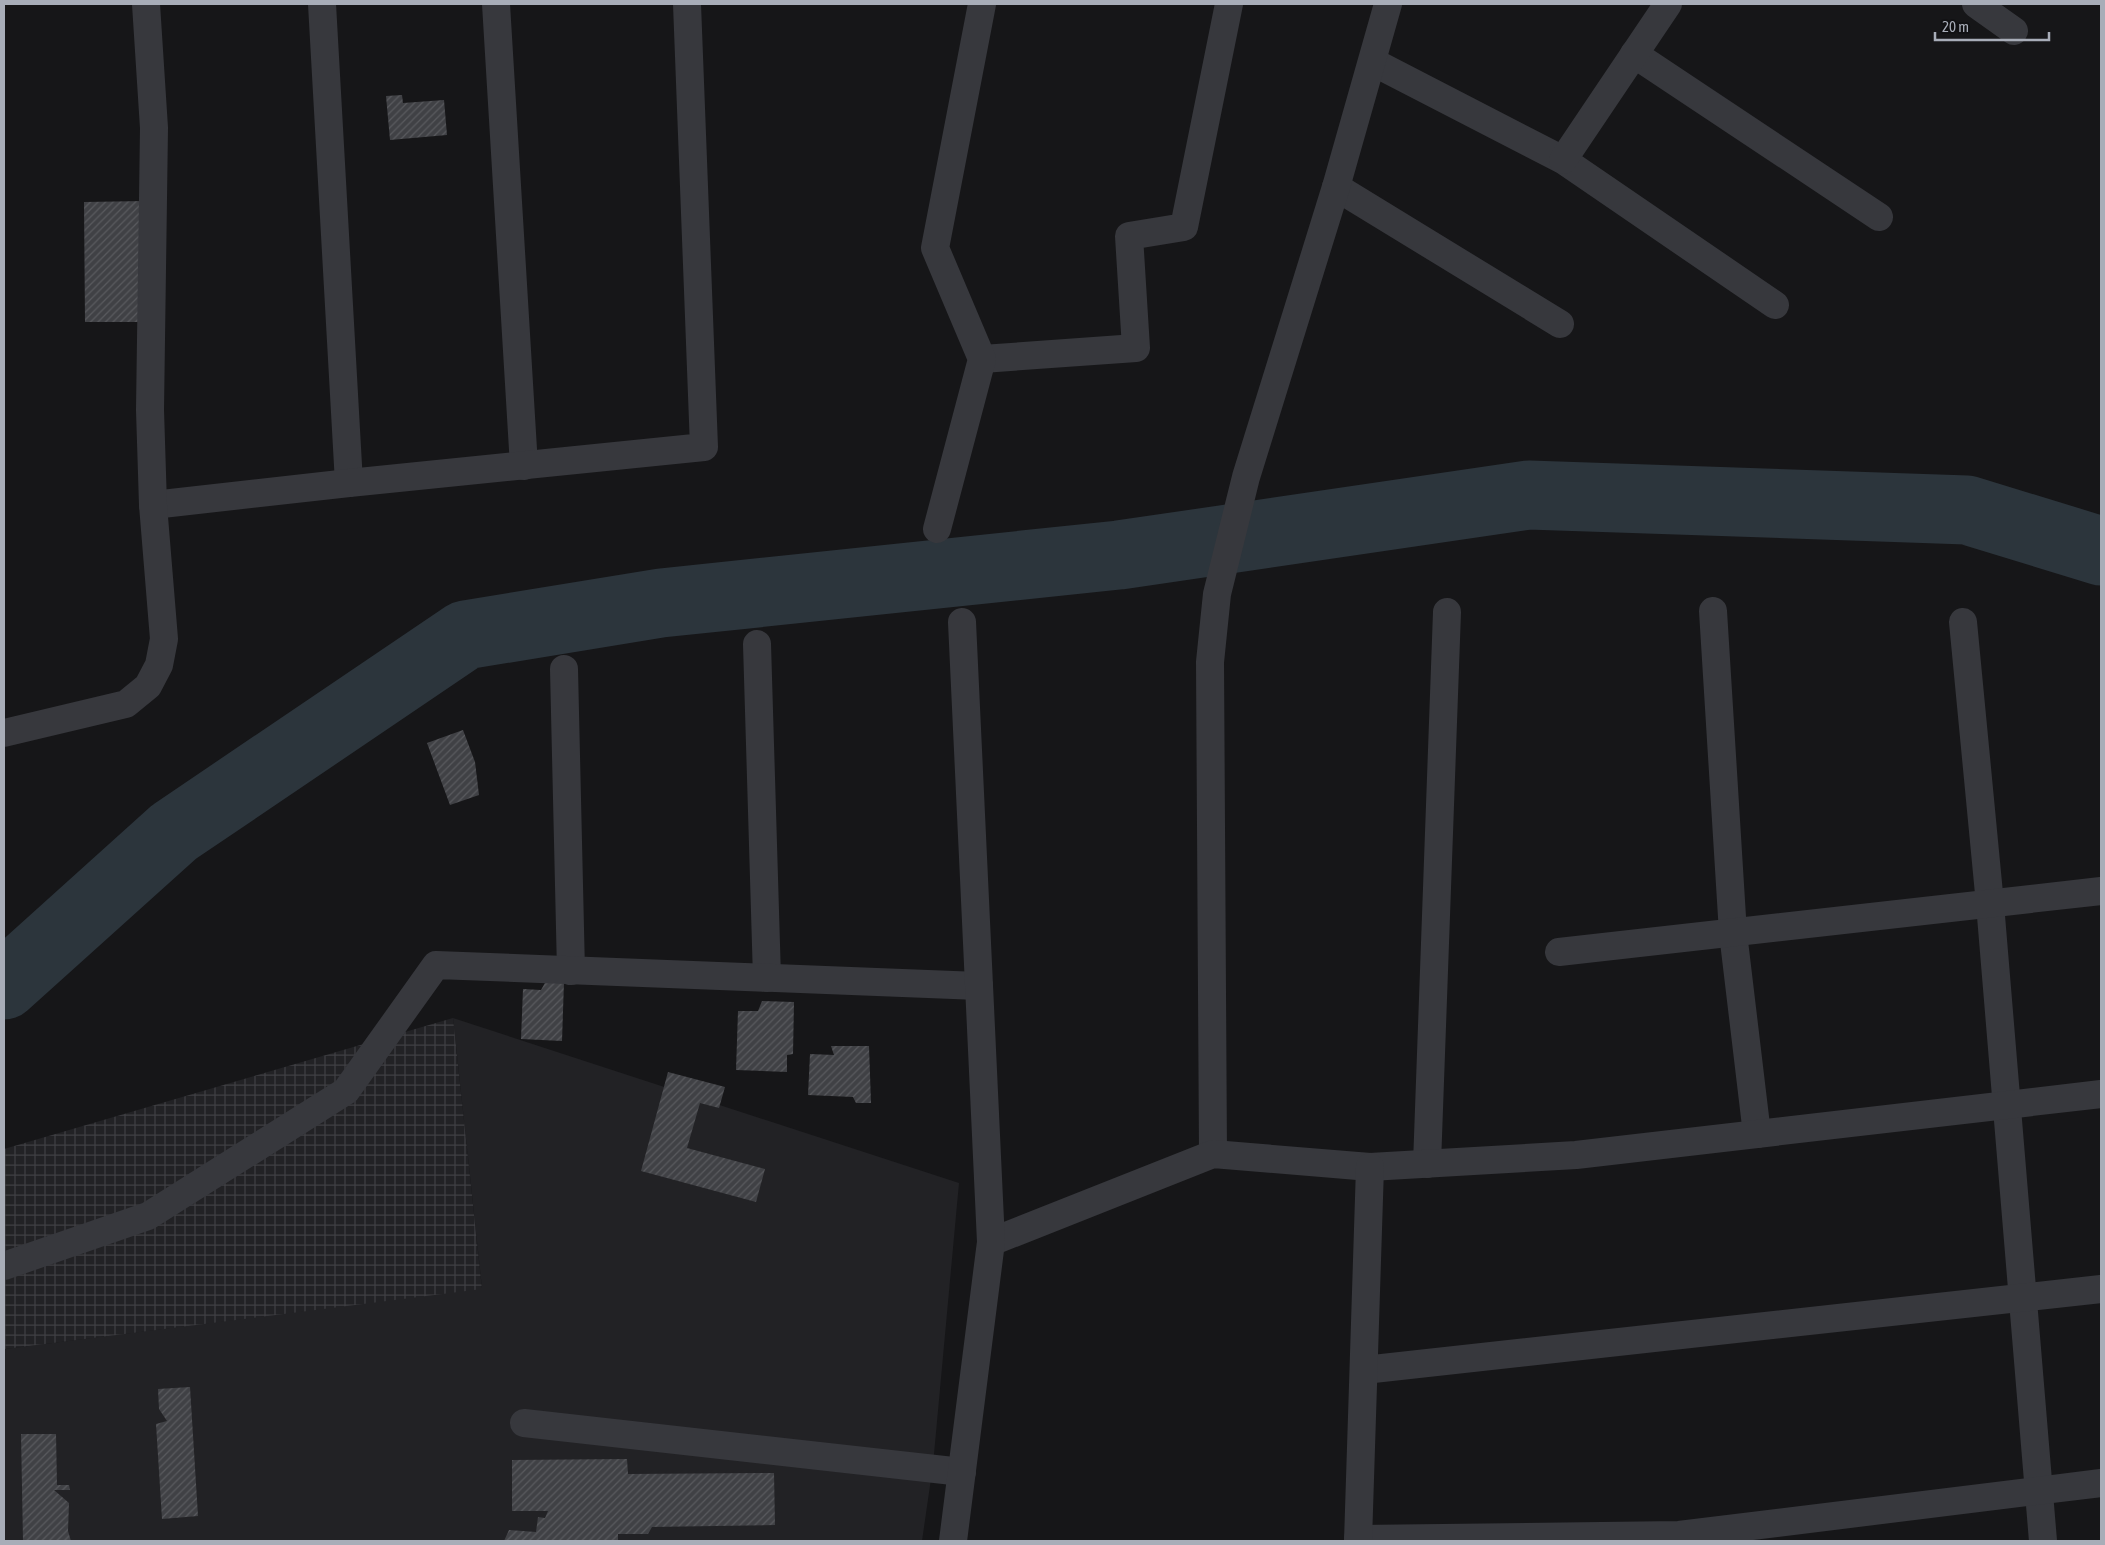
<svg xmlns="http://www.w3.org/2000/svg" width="2105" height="1545" viewBox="0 0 2105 1545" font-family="'Asap Condensed',sans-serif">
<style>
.built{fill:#222225}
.industrial{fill:url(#industrial-grid)}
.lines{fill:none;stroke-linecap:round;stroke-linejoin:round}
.river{stroke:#2c353c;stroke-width:69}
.building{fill:url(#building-hatch)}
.minor{stroke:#37383d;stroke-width:28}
</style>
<defs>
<pattern id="industrial-grid" width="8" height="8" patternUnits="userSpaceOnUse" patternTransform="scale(1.25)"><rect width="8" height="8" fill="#222225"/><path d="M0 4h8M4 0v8" fill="none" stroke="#3f3f43"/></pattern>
<pattern id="building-hatch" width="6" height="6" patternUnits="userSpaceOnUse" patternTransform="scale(1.25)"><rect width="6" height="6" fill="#404145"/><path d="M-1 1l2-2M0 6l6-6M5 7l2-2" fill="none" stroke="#595a5e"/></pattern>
</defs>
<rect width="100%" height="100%" fill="#161618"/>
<polygon class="built" points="453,1018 959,1183 933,1465 922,1541 4,1541 5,1349 482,1288"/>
<polygon class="industrial" points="453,1018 482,1289 5,1349 4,1364 4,1149"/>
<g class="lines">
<polyline class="river" points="4,985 174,832 465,635 661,603 1119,555 1529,495 1967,510 2101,551"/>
</g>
<g class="building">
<polygon points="402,95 403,103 444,100 447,135 390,140 386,96"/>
<polygon points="145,201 146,322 85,322 84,202"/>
<polygon points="463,730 475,762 479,795 450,805 427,743"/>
<polygon points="546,981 564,982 562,1041 521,1039 523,989 541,990"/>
<polygon points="762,1001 794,1002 793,1054 787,1055 787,1072 736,1070 738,1011 758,1011"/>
<polygon points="831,1046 869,1046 871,1103 856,1103 853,1097 808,1095 810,1054 834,1055"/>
<polygon points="668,1072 725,1087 719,1108 700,1103 687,1148 765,1169 756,1202 641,1171"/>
<polygon points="190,1387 198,1516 162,1519 156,1424 167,1421 159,1409 158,1389"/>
<polygon points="21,1434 56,1434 57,1485 69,1485 70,1490 54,1490 69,1503 68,1531 71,1541 23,1541"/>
<polygon points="627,1459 628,1474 774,1473 775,1525 652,1527 648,1534 618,1534 618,1541 504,1541 509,1530 536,1532 538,1517 545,1518 548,1511 512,1511 512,1460"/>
</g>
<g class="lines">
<g class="minor">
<polyline points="322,4 349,483"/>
<polyline points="496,4 524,466"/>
<polyline points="1976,4 2014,31"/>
<polyline points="1634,54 1879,217"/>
<polyline points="1373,62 1563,160 1775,305"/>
<polyline points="1563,160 1668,4"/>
<polyline points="1336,187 1560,324"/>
<polyline points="982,359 1136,348 1129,236 1184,227 1229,4"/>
<polyline points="153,505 349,483 704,447 687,4"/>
<polyline points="937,529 982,359 935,248 982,4"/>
<polyline points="1713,611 1733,933 1757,1134"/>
<polyline points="1963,622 1990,904 2043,1541"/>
<polyline points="757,644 767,978"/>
<polyline points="564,669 571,971"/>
<polyline points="4,733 126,704 148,686 159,665 164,639 153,505 150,410 154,128 146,4"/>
<polyline points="1559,952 2101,891"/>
<polyline points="1213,1154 1210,662 1217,594 1246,477 1336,187 1388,4"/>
<polyline points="1427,1164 1447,612"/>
<polyline points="991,1242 1213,1154 1370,1167 1576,1155 2101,1094"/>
<polyline points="4,1266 148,1216 346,1091 436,965 979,986"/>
<polyline points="1364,1370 2101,1289"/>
<polyline points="524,1423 962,1472"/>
<polyline points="1358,1539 1679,1535 2101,1483"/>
<polyline points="953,1541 991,1242 962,622"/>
<polyline points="1358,1541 1370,1167"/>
</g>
</g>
<rect width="2105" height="1545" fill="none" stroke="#a8adb8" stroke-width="10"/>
<path d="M1935 32v8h114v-8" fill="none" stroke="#a8adb8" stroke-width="2.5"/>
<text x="1942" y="32" font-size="15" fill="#a8adb8" stroke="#111113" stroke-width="4" paint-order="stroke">20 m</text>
</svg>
